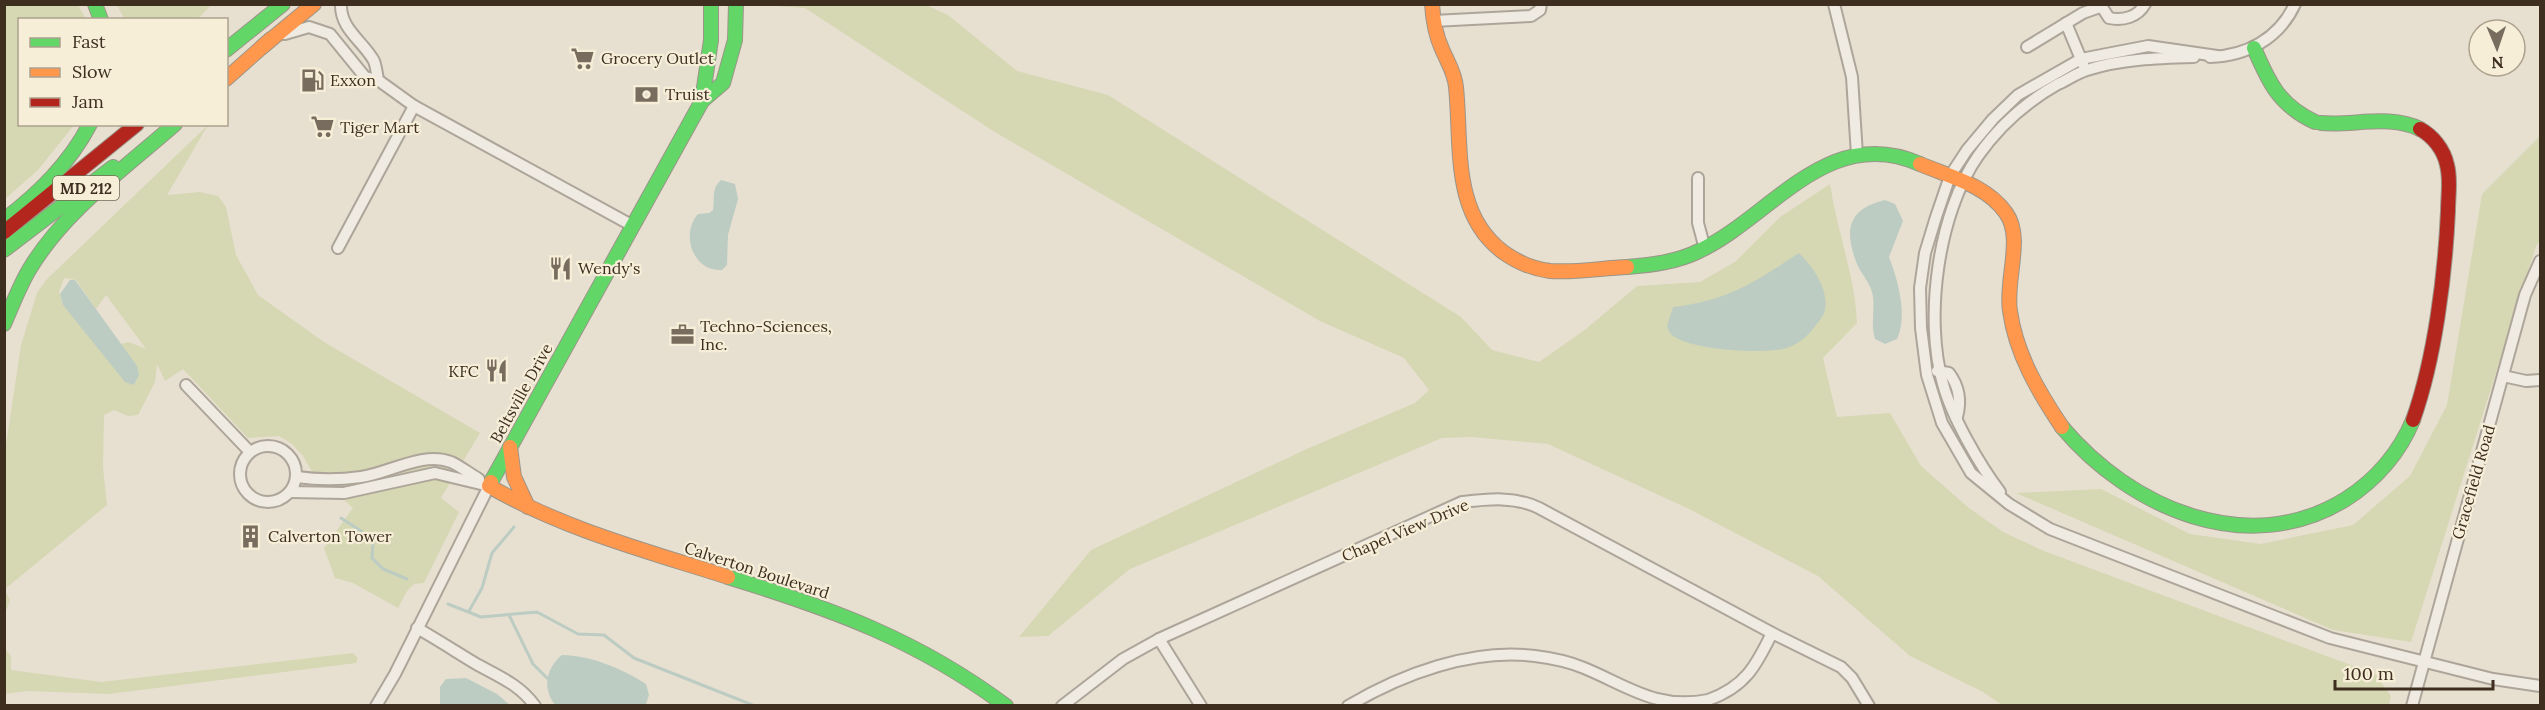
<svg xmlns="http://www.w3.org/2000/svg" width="2545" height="710" viewBox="0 0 2545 710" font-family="Lora,serif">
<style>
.green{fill:#d6d7b3;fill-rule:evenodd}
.water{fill:#bcccc2}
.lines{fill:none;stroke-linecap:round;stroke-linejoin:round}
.stream{stroke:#bcccc2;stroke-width:3}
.street-casing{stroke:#ada599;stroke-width:14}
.fast-casing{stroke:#9c958a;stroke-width:16}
.slow-casing{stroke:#9c958a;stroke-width:16}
.jam-casing{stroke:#9c958a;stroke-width:16}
.street{stroke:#efebe3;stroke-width:10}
.fast{stroke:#63d668;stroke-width:14}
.slow{stroke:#ff974d;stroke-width:14}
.jam{stroke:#b3261e;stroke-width:14}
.labels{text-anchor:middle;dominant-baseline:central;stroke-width:4.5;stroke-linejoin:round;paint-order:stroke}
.shield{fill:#f7eed8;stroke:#756857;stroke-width:1.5}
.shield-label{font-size:15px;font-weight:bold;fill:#3d2e20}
.poi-label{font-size:16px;fill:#3d2e20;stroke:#f7eed8;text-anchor:start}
.street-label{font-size:16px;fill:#3d2e20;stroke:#f7eed8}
</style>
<rect width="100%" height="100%" fill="#e7e0d1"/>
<g class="green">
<polygon points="5,4 78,5 86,19 20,20 20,124 74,125 38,170 5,199"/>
<polygon points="117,5 211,4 211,5 198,19 125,20"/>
<path d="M761,5h165l22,10 69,56 91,24 353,222 31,33 47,12 47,-33 51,-43 63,-4 35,-20 45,-45 50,-33c7,47 25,92 27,139l-34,35 14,59 53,-4 31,53 48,42 34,24 41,19 331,123 16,22 -2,9h-387l-19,-13 -73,-36 -92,-80 -131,-68 -139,-64 -76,-7 -30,1 -312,131 -82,67 -29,1 72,-87 218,-102 106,-45 14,-13 -25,-32 -84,-37 -327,-190 -188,-123z"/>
<path d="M208,125l-41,70 33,-3 18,4 8,11 10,48 22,40 66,47 156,91 -39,65 18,14 -35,71 -10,1 -7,7 -9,17 -45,-25 -18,-5 -11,-30 29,-40 -42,-38 -8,-14 -11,-12 -13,-8 -31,2 -65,-69 -18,12 -8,-17 -2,18 -17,33 -10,1 -14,-6 -10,5 -1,52 4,38 -102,84 5,12 -5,12v-162l16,-106 16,-52 9,-13zM64,278l12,2 20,29 10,-14 40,54 -17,-7 -8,2 15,22 3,8 -5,11 -71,-80 -4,-13z"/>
<polygon points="2540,136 2540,241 2536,246 2411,642 2333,630 2016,493 2101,489 2190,534 2261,544 2353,525 2410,476 2447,405 2482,194"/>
<polygon points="4,648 11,656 11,670 101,682 353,653 358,658 356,663 109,694 28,691 5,694"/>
</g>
<g class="water">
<path d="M721,180l14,4 3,15 -10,36 -1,30 -5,5c-29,2 -42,-36 -24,-56l11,-1 4,-3c2,-12 -2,-21 8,-30z"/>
<path d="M1885,200l10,4 8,17 -14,36c9,23 19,59 8,82l-12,5 -10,-5c-5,-16 1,-32 -3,-47 -3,-11 -11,-18 -15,-28 -13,-33 -10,-55 28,-64z"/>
<path d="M1799,253c14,14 30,36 26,57 -1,5 -6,11 -9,15 -8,11 -19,21 -33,24 -21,5 -97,1 -112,-15 -2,-2 -3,-5 -4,-8l6,-19c56,-7 80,-24 126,-54z"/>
<polygon points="70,280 75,280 137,366 139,375 134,385 125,382 63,305 60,294"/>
<path d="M562,655c28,0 61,14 84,29l3,11 -3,9 -91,1c-13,-17 -9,-37 7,-50z"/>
<polygon points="466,678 497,694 510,705 440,705 440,687 446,679"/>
</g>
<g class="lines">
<g class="stream">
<polyline points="341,518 361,531 373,543 372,558 383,569 407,579"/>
<polyline points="448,604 481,617 537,612 578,634 604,635 634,658 755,706"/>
<polyline points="469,611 482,588 492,553 514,527"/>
<polyline points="509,615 533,664 547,678"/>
</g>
<defs>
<g id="street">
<path d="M341,4c-1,25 22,37 33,57 2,5 3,13 4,19"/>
<polyline points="1834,4 1852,77 1857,155"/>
<path d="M2100,4l9,14c14,3 29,-1 36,-14"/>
<polyline points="1433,21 1531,16 1540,10 1541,4"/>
<polyline points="2066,23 2083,64"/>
<polyline points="285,34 309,27 330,34 365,77 378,80 414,106 633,226"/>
<polyline points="2027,47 2083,13 2100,7"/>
<polyline points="2217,56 2148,46 2081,59 2018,95 1993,119 1967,150 1950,176 1936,217 1925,253 1920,288 1921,328 1927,375 1942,423 1971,473 2009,504 2050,529 2330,638 2493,679 2540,686"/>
<path d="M2210,57c36,-1 69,-18 85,-53"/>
<polyline points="1698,178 1698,223 1705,249"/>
<polyline points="338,248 414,106"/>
<path d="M1937,371l12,2c10,13 12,29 8,44"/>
<polyline points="2503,376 2526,381 2540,380"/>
<polyline points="186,385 250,452"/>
<circle cx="268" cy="474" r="28"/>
<path d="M297,477c21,3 42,3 64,0 28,-4 62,-26 90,-15 9,4 19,12 28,17"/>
<polyline points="290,492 344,493 435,473 489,486"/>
<path d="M2000,492c-21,-28 -48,-75 -57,-108 -19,-66 -5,-171 35,-228 21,-30 48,-54 80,-72 9,-4 19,-11 29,-14 34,-11 71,-12 107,-13"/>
<path d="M417,628c21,12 41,25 61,37 22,12 42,20 57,41"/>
<polyline points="1159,639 1201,706"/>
<polyline points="376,706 395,674 489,486"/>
<path d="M1062,706l61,-47 36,-20 303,-137c27,-3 52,-6 77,6l233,125 69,34 11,11 17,28"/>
<path d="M1348,706c54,-32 124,-58 187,-50 16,2 35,6 49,12 44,18 72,42 124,32 37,-13 48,-34 64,-67"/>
<polyline points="2412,706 2525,295 2540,261"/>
</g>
<g id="fast">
<polyline points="95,4 101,20"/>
<path d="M2254,48c15,35 25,57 61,74"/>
<polyline points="226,50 283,4"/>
<polyline points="702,101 711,40 711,4"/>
<path d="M2321,123c32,3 69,-9 99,6"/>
<path d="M4,220c35,-27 65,-56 86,-96"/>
<polyline points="4,250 113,167"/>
<path d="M1627,267c25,-2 50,-5 72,-16 72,-34 129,-128 221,-87"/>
<path d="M4,324c8,-18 15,-37 25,-54 35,-59 95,-101 146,-146"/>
<path d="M2062,427c68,81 186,133 284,72 30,-19 54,-47 67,-79"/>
<polyline points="491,482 702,101 723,83 735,40 736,4"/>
<path d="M728,577c104,32 190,63 278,129"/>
</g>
<g id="slow">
<path d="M1432,4c1,16 3,30 10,45 5,12 13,24 14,38 6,58 -5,126 47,165 14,10 30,17 47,19 25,2 52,-3 77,-4"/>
<polyline points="262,47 314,4"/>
<polyline points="226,79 271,39"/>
<path d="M1920,164c28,12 67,21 86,49 18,25 -1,67 4,98 6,43 28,80 52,116"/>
<polyline points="510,447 514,477 528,507"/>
<path d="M491,482l-2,4c74,43 158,65 239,91"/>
</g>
<g id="jam">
<polyline points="4,232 137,124"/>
<path d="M2413,420c22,-62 32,-144 35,-209 0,-15 3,-32 -1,-46 -3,-15 -14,-29 -27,-36"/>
</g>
</defs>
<use href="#street" class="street-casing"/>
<use href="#fast" class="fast-casing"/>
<use href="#slow" class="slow-casing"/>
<use href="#jam" class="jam-casing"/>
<use href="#street" class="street"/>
<use href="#fast" class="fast"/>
<use href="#slow" class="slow"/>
<use href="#jam" class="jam"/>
</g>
<defs>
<symbol id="supermarket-bare" viewBox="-9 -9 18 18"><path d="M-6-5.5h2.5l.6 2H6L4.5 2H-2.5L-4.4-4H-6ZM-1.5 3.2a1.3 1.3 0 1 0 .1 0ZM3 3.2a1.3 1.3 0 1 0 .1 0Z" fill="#786c5e" stroke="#f7eed8" stroke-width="2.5" paint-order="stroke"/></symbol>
<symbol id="fuel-bare" viewBox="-9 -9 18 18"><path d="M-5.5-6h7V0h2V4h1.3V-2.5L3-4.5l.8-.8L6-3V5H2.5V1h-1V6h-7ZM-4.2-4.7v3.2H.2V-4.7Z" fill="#786c5e" stroke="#f7eed8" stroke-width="2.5" paint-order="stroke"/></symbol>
<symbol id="bank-bare" viewBox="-9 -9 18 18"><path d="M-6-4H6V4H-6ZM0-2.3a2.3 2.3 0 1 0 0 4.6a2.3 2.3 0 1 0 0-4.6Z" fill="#786c5e" stroke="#f7eed8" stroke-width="2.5" paint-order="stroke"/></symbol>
<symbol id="restaurant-bare" viewBox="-9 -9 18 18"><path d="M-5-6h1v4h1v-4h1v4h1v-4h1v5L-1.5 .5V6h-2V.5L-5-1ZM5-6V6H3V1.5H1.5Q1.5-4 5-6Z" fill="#786c5e" stroke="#f7eed8" stroke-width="2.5" paint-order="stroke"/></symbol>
<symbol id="office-bare" viewBox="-9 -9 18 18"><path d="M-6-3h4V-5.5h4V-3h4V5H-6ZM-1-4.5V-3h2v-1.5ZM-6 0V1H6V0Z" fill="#786c5e" stroke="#f7eed8" stroke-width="2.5" paint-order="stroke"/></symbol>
<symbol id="building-bare" viewBox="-9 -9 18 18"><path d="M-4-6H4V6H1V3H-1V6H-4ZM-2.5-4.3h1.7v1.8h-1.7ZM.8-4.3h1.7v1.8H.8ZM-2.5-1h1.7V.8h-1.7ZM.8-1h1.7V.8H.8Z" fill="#786c5e" stroke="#f7eed8" stroke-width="2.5" paint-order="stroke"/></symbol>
</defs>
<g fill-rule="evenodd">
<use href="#supermarket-bare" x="566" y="42" width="33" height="33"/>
<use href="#fuel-bare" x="296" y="64" width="33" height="33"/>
<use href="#bank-bare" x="630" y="78" width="33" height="33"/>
<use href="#supermarket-bare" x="306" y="110" width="33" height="33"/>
<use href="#restaurant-bare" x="544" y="252" width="33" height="33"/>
<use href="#office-bare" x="666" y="318" width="33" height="33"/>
<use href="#restaurant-bare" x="480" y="354" width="33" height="33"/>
<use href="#building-bare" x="234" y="520" width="33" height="33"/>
</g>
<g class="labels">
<rect class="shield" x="53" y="176" width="66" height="24" rx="4.5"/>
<g class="shield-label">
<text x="86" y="188">MD 212</text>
</g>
<g class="poi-label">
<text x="601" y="58">Grocery Outlet</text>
<text x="330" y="80">Exxon</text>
<text x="665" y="94">Truist</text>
<text x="340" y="127">Tiger Mart</text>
<text x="578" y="268">Wendy's</text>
<text x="700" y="326">Techno-Sciences,<tspan x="700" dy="18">Inc.</tspan></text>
<text x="479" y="371" text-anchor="end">KFC</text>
<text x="268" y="536">Calverton Tower</text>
</g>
<g class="street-label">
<text transform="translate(521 393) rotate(-61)">Beltsville Drive</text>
<text transform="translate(2473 482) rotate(-74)">Gracefield Road</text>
<text transform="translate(1405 530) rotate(-23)">Chapel View Drive</text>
<text transform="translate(757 570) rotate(18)">Calverton Boulevard</text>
</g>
</g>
<rect width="2545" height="710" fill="none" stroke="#3d2e20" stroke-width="12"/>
<rect x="18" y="18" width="210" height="108" fill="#f7eed8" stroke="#ada18e" stroke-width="1.5"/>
<rect x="30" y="38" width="30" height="9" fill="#63d668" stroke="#ada18e" stroke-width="1.5"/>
<text x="72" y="48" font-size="18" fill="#3d2e20">Fast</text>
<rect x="30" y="68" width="30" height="9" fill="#ff974d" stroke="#ada18e" stroke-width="1.5"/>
<text x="72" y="78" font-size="18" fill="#3d2e20">Slow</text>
<rect x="30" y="98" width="30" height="9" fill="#b3261e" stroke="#ada18e" stroke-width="1.5"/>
<text x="72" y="108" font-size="18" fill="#3d2e20">Jam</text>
<g transform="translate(2497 48) rotate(178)"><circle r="28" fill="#f7eed8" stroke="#ada18e" stroke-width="1.5"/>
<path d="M0-4.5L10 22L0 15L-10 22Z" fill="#786c5e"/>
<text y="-9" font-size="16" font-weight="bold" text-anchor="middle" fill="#3d2e20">N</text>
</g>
<path d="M2335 680v9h158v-9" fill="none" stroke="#3d2e20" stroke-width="3"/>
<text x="2344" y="680" font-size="18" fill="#3d2e20" stroke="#f7eed8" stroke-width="4.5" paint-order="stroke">100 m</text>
</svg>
